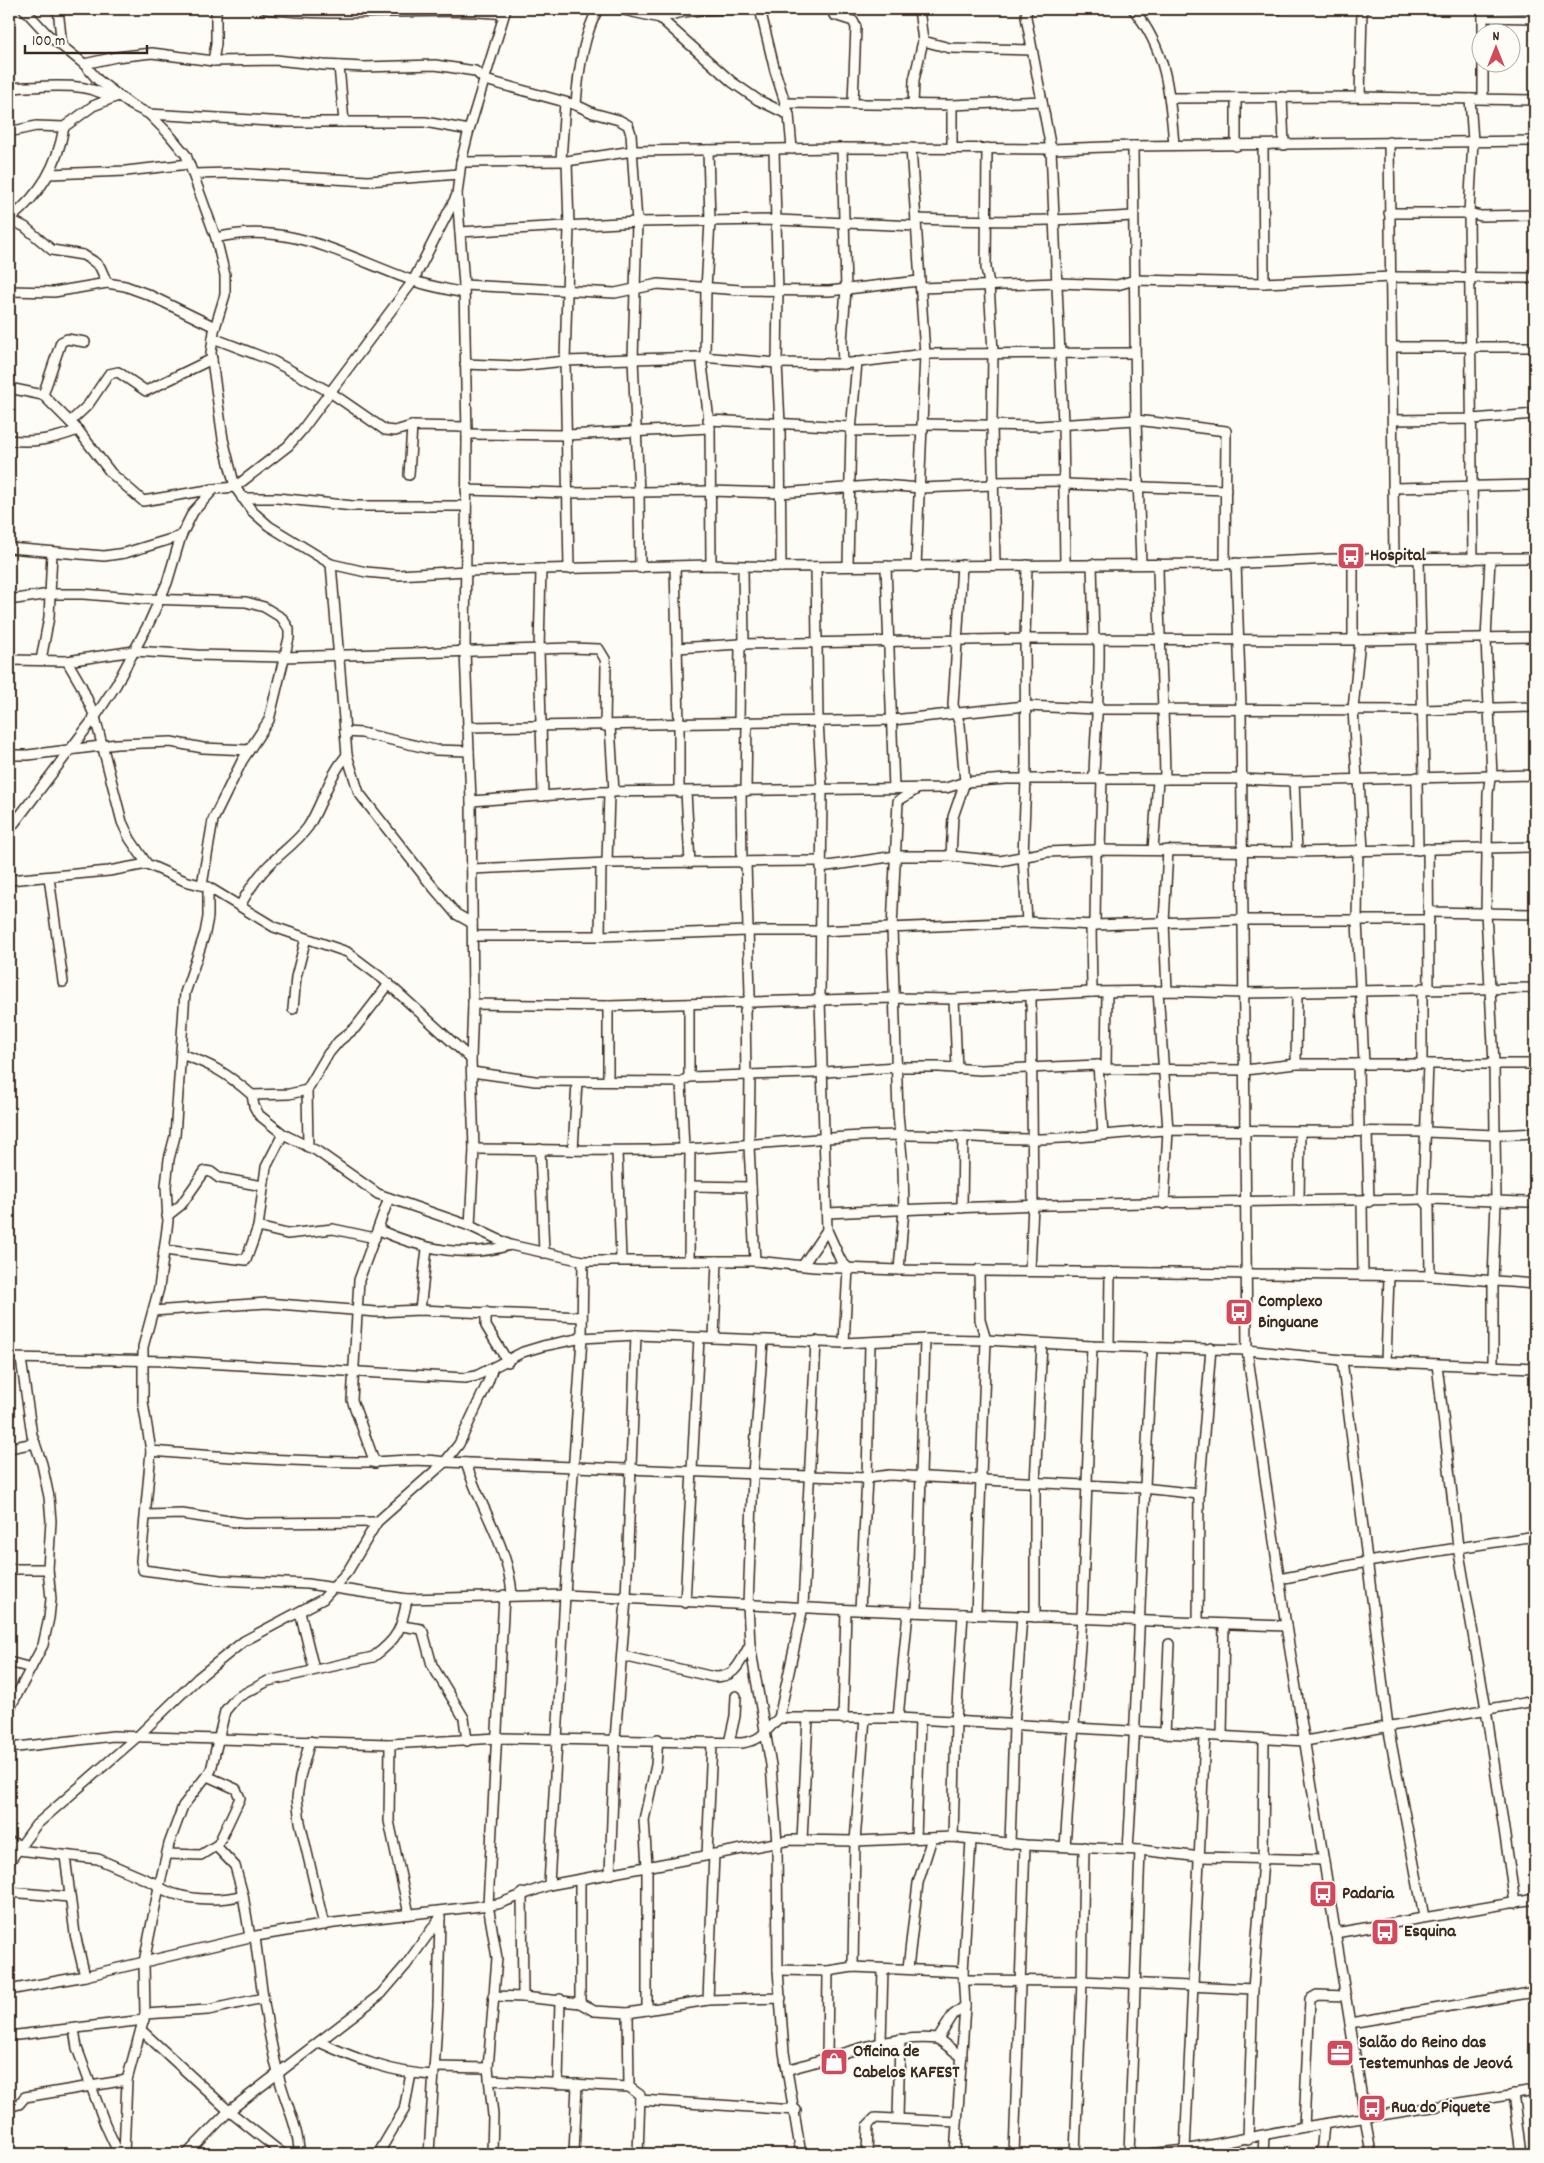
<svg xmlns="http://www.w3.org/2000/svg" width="1544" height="2163" viewBox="0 0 1544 2163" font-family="Dekko,sans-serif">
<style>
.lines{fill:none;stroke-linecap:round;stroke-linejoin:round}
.minor-casing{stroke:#3b2a1e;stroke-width:12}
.minor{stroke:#fdfcf7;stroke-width:9}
.labels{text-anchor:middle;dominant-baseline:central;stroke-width:4;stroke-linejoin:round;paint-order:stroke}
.poi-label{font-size:18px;font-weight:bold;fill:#3b2a1e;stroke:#fdfcf7;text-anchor:start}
</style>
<rect width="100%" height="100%" fill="#fdfcf7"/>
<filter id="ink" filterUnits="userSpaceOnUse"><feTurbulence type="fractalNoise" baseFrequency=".02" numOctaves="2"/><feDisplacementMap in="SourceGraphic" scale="10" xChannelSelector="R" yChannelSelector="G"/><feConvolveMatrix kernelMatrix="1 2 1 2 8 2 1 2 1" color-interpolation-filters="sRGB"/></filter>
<g filter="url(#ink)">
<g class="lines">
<defs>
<g id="minor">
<polyline points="24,9 47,34 84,64 98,80 131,105 149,114 168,133 186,155 216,238 225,275 225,295 214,331 211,353 223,439 235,487 252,511 269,526 331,564 366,572 398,575 466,571 711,565 781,567 1225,564 1333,559 1535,558"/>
<polyline points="58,9 62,46"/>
<path d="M266,9c80,10 159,-3 238,5"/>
<polyline points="619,9 660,18 732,82 758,100 789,115"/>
<polyline points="760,9 775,71 789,115 792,149"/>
<polyline points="833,9 834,15 853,21 856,27 853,102"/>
<polyline points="1027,9 1026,17 1051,149 1063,423 1065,564"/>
<path d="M1133,9c34,41 37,85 41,136"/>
<polyline points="1271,9 1279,9"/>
<polyline points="1483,9 1483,32"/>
<polyline points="1483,17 1535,18"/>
<path d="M660,18c32,-11 66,-9 100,-9"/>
<polyline points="923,41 950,48 1032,50"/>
<polyline points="213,61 216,44 216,9"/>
<polyline points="1483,62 1483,98"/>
<polyline points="84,64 116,57 152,53 213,61 276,60 323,65 364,67 435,65 475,71 485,80 576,105 593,113 619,120 628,125 631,134 637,222 633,359 639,493 640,568"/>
<polyline points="339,66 344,122"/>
<path d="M9,88c32,-1 74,-8 102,10"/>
<polyline points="1282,97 1284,145"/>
<polyline points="1360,97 1362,9"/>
<polyline points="1170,98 1360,97 1535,100"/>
<polyline points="1470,99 1473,141 1469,213 1473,559"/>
<polyline points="785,103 952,105 1042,101"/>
<path d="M576,105c2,-31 7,-69 22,-96"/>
<polyline points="913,105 914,80 923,41 919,9"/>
<polyline points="952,105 952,148"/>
<polyline points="149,114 288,122 425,122 469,130"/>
<polyline points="9,132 36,126 64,127 93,106 118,96"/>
<polyline points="1389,142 1394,560"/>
<polyline points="1263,145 1264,283"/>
<polyline points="1133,146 1136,420 1141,563"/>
<polyline points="1236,146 1236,98"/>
<polyline points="842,148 846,289 842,341 843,364"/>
<polyline points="911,148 925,354 916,567"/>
<polyline points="987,148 986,268 989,284 993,352 992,424 995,564"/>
<polyline points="774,150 778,291 777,363 780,424 781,567"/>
<polyline points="561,160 565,103"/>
<polyline points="567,161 569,227 565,361 569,569"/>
<polyline points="461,162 567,161 633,151 842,148 1051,149 1133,146 1535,141"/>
<polyline points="50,174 126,171 189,164"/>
<polyline points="194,174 231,173 368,181 459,174"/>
<polyline points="1389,213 1469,213 1481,216 1535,215"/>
<polyline points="9,219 25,227 52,250 83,255 93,261 100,267 107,283"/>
<path d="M10,219c31,-26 47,-52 54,-92"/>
<path d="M916,219c73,3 144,2 217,-3"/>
<polyline points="460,232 637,222 777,220 916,226"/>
<path d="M216,238c71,-18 131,19 195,42 17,6 35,9 53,13"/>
<polyline points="464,285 615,293 658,284 740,290 829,291 919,281"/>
<polyline points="921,288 1057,283 1117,285 1135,280 1264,283 1391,277 1535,278"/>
<polyline points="9,291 54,292 107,283 125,286 147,294 215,327"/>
<polyline points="213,338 273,361 330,392 385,430 395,431 412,426"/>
<polyline points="1393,347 1535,347"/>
<polyline points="701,357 710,428 711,565"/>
<polyline points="705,358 706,288 710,222 708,150"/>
<polyline points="465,364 518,366 565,361 701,357 777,363 843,364 925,354 1135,353"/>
<polyline points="9,388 43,395 78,430 111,473 143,501 214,489"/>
<polyline points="43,395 61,342 67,339 85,342"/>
<polyline points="708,420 851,427"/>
<polyline points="1394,420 1472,419 1535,414"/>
<polyline points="70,422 88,405 109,374 118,372 146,391 212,359"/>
<polyline points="923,424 1039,426 1136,420 1226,431 1225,564"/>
<polyline points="851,431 923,430"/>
<polyline points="467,434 566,435 710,428"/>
<path d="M9,440c25,3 45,-1 69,-10"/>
<polyline points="409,475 412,426 466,427"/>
<polyline points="992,482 1064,481"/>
<polyline points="1065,484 1226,490"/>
<polyline points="1393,488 1535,485"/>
<polyline points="466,490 567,493 710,491 781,493 882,485 921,488 993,485"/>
<polyline points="242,498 277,498 353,506 466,506"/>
<polyline points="9,548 104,556 125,553 181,536"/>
<polyline points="1490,559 1486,639 1492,776 1490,779 1488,793 1486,913 1494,1064 1496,1202 1493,1280 1493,1366"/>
<polyline points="1419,560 1424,777"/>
<polyline points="1236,563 1241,709 1247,1350 1286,1626 1371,2154"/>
<polyline points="331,564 347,755 359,793 428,881 456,914 472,923"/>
<path d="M1092,564l2,74 5,6c1,45 -4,89 -5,134"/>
<path d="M1158,564c1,72 6,143 7,215"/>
<polyline points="848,565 851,431 857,362"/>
<polyline points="1027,565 1025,639 1026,779 1023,855 1027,922"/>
<polyline points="886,566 894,789"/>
<polyline points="675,567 679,723 679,792"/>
<polyline points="743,567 744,645"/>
<polyline points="816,567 818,721 822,789 820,1000 827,1230 841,1261 848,1268 844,1343"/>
<polyline points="541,569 539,649 543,796"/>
<polyline points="9,600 50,594 83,594 146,599 246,602 264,607 282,618 289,629 289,638 269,720 242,761 213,820 202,885"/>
<polyline points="1353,639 1353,560"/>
<polyline points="677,648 740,644 1025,639 1360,640 1535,637"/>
<polyline points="9,660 67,661 134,651 197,655 284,657 570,648 599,649 605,659 606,666 605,726"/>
<polyline points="41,660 49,617 52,552"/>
<polyline points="67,661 81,685 95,717 122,822 130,839 147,864 185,881 208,887 274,927 347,952 383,979 471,1059"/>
<polyline points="739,722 740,644"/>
<polyline points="610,726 614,792"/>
<polyline points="467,727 893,720 1025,706 1097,709 1421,710 1535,707"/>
<polyline points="345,732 362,733 435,750 469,751"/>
<polyline points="9,755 28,755 117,744 171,742 203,748 249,750"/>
<polyline points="1417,777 1418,850"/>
<polyline points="1359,779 1363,851"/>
<polyline points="1357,780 1353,709 1360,640"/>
<polyline points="1294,781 1297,852"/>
<polyline points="741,791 742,863"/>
<polyline points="746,791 747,722"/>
<polyline points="686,792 690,863"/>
<polyline points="471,801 597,792 946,788 965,782 1006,779 1240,779 1294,781 1535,775"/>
<polyline points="9,830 95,717 116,685 149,623 167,583 181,536 193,512 214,489 235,487 288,446 302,430 413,281 457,195"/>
<polyline points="1428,849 1429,989"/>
<polyline points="1100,850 1102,778"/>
<polyline points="1153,850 1158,780"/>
<polyline points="1358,851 1357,921 1364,1064"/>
<polyline points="951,856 953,817 965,782 960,725 953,705 962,565"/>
<polyline points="607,863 609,792"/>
<polyline points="821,867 896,856 951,856 1000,861 1047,852 1096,850 1297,852 1535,847"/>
<polyline points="472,869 607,863 821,861"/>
<polyline points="49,877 63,982"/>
<polyline points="9,880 109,871 147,864"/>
<polyline points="208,887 208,917 205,933 185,993 175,1136 169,1159 166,1186 168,1221 159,1288 143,1347 143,1402 151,1451 141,1561 143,1570 220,1580 308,1584 407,1599 565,1595 829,1609 1286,1626"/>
<path d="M240,906c8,-15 17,-29 29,-41 13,-13 28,-23 39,-38 15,-24 20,-50 39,-72"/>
<polyline points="1430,912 1535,914"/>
<polyline points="1091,924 1092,992"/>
<polyline points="1095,925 1096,850"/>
<polyline points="473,936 600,936 748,931 819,931 1027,922 1095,925 1243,920 1429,920"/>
<polyline points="600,936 601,864"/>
<polyline points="1158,991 1168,1130 1164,1204"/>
<polyline points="1167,991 1164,922 1168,850"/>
<polyline points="954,999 957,1069"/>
<polyline points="473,1004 608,1006 894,998 954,999 1092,992 1167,991 1242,993 1535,988"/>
<polyline points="689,1004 689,1077"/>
<polyline points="293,1009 296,977 306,938"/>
<path d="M181,1054c30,10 47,20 71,41l2,11 5,9 24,19 34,17 61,43 92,32 40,19 73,16h172l59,6 85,3 531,6 105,8"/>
<polyline points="1422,1063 1422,988"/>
<polyline points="1296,1064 1297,993"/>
<polyline points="1358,1064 1359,1131"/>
<polyline points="1428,1064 1423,1199 1429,1206 1430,1276"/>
<polyline points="1098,1065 1103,1135"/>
<polyline points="1106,1069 1107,993"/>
<polyline points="472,1072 535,1081 681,1082 689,1077 811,1073 896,1067 939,1067 980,1070 1098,1065 1106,1069 1245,1070 1296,1064 1535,1064"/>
<polyline points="746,1075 745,1011 750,994 746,863"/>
<polyline points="750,1075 749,1146 755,1261"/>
<polyline points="608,1081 608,1006"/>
<polyline points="681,1082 684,1149"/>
<polyline points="252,1095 289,1094 307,1090"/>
<polyline points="1367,1132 1369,1202"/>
<polyline points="308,1147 307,1090 328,1054 339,1041 355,1028 389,984"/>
<path d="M474,1149c70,0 139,3 208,0 73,-3 146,-14 219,-14 44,-1 88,4 132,4 45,0 90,-7 135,-9l258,2 69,3 40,-2"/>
<polyline points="540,1149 544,1253"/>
<polyline points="573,1150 577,1082"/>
<polyline points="617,1152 621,1259"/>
<polyline points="689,1186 751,1187"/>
<polyline points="1299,1201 1300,1132"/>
<polyline points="1362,1201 1363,1275"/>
<polyline points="962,1208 963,1137"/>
<path d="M827,1213c198,-10 397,-11 595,-14 38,0 76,3 113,3"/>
<polyline points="167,1216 181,1205 205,1171 211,1172 219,1178 263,1186"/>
<polyline points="470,1226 474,1149 471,1059 473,1004 471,801 465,651 467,434 464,285 457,194 461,162 469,130 506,9"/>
<polyline points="258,1227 287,1234 333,1229 375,1238"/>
<path d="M379,1230c42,19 86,29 131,15"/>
<polyline points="164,1250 246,1260 258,1227 266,1167 283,1134"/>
<polyline points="689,1261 690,1149"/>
<polyline points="803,1265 827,1230"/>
<polyline points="899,1270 904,1209 903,1168 898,1114 892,928 898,801 917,789"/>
<polyline points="1030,1270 1033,1205 1031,995"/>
<polyline points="420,1310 427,1249"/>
<polyline points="153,1311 267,1303 376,1312 420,1310 582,1317"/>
<polyline points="486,1312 486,1326 508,1362"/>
<polyline points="714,1338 717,1261"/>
<polyline points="763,1341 753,1474 748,1605 750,1645 771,1765 777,1843 778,1970 784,2052 801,2154"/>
<polyline points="1109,1346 1110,1272"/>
<polyline points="9,1358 170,1361 465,1378 476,1376 523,1352 543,1346 582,1338 636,1335 844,1343 925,1339 986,1340 1092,1346 1247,1350 1342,1360 1535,1368"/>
<polyline points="1342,1360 1388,1726 1424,1917"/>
<polyline points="1386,1361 1389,1276"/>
<polyline points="1437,1364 1458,1547 1486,1709 1515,1903"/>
<polyline points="9,1448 35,1443"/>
<path d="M151,1451c69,6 137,10 206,11 29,1 59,-5 88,0l364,14 58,2 22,-3 254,13 56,6"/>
<polyline points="375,1463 352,1400 359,1280 389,1198"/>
<path d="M466,1463c14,45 43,84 46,132"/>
<polyline points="146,1515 182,1514 243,1523 377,1522"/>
<polyline points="9,1569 48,1569"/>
<polyline points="1279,1579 1367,1562 1535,1536"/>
<polyline points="685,1603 699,1338"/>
<polyline points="860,1610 867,1478 870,1343"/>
<polyline points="300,1612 314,1669"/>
<polyline points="917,1612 925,1339"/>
<polyline points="976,1614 986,1340 980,1320 979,1269"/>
<polyline points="1035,1617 1035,1484 1042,1344"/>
<polyline points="1198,1623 1199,1494 1211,1348"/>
<polyline points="402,1626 421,1629 423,1632 432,1665 464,1718 467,1741"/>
<path d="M623,1656l91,21c23,0 25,-14 36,-32"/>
<polyline points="9,1662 31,1668"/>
<polyline points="9,1710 43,1645 49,1618 51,1599 48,1569 51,1521 49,1497 42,1464 32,1435 21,1359"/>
<polyline points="779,1718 803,1607 816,1341"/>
<polyline points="898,1718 908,1612"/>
<polyline points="843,1719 846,1610"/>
<polyline points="1165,1734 1169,1644"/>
<polyline points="1222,1737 1224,1624"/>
<polyline points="310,1741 300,1777 297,1798 300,1822 324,1925"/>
<polyline points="729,1743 735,1716 736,1696"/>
<polyline points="390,1744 389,1821 409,1914"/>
<path d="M9,1748l104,-12 277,8 108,-6 244,5c23,-4 21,-11 37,-25h119l407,23 230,-40"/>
<polyline points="207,1776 236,1789 240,1798 217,1847 235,1866 243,1895 250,1937"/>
<polyline points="953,1837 956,1722 963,1614"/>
<polyline points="916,1838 920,1720"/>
<polyline points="802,1840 808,1718"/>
<polyline points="9,1842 21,1845"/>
<polyline points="1010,1843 1014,1726 1022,1616"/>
<polyline points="1065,1846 1082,1618 1092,1346"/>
<path d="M1128,1849c11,-167 14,-335 24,-502"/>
<path d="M18,1850l80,9 56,24c21,18 64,19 89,12"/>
<polyline points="167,1854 201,1855 217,1845"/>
<polyline points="707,1855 712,1744"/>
<polyline points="65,1856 75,1934 85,1976"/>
<polyline points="9,1862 36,1825 138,1736 198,1678 244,1641 323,1599 348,1571 377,1522 445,1462 459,1444 488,1382 492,1370"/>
<polyline points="610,1874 615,1739 626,1599 636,1335"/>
<polyline points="549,1885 565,1595 582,1338 583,1261"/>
<polyline points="9,1892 69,1897"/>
<polyline points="522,1893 523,1997 580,2003 594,2011 628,2013 708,2000 781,1998"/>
<polyline points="1335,1933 1535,1899"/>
<path d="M255,1937c6,47 12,94 24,140 6,26 20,50 20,77"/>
<polyline points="853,1967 855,1841 865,1718"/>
<polyline points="908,1968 918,1883 932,1838"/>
<polyline points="778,1970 828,1971 853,1967 963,1972"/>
<polyline points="964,1980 1082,1981 1253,1989"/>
<polyline points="9,1990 85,1976 250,1937 334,1923 498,1904 549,1885 791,1840 855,1841 953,1837 1025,1845 1140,1850 1201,1857 1323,1860"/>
<polyline points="493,1996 523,1997"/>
<polyline points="708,2000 714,1854"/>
<polyline points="580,2003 580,1880"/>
<polyline points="647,2010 647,1866 644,1820 656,1765 658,1739"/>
<polyline points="628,2013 629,2087"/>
<polyline points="145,2014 208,2010 263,1998"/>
<polyline points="1350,2023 1535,1992"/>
<polyline points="74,2029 77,2048 105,2124 119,2154"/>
<polyline points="141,2030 229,2111 283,2154"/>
<polyline points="9,2036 144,2020"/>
<polyline points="938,2039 962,2057"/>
<path d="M319,2042c37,17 73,31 114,33"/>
<polyline points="881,2042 883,1969"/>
<polyline points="827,2060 828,1971"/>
<polyline points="434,2067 488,2068"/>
<path d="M789,2069c49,-12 97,-35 149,-30l15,-24 12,-9"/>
<polyline points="490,2080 629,2087 640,2095 638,2154"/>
<polyline points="558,2084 560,1999"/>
<polyline points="1513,2094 1521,2154"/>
<polyline points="640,2100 796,2110"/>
<polyline points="9,2107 19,2104 25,2097 127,2080"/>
<polyline points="898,2118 900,2039"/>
<polyline points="1304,2127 1310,1999 1317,1995 1346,1996"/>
<polyline points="1248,2139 1253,1989 1263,1860 1264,1739"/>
<polyline points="1185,2150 1205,1736"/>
<path d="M124,2154l3,-74 18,-66 -1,-52 15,-75 10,-43 14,-38 28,-36 14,-59 11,-13 32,-17 105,-24c25,-18 29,-29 34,-58"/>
<polyline points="187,2154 229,2111 381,1994 406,1965 440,1918"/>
<polyline points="378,2154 404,2110 411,2074"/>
<polyline points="429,2154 438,2005 440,1917"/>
<polyline points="492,2154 493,2115 488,2068 497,1958 488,1905 504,1595"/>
<polyline points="574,2154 577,2084"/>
<polyline points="867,2154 868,2125 875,2118 957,2122"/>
<polyline points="955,2154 965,2006 963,1972 971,1840"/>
<polyline points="1014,2154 1025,1845"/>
<polyline points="1075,2154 1082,1981 1084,1847"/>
<polyline points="1129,2154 1140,1850"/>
<polyline points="1149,2154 1185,2150 1304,2127 1535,2091"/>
<polyline points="1263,2154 1264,2136"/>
<polyline points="1321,2154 1324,2125"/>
</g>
</defs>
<use href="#minor" class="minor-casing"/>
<use href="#minor" class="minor"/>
</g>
</g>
<defs>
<symbol id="bus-square" viewBox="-11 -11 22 22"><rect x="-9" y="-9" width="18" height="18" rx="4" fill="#d1495b" stroke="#fdfcf7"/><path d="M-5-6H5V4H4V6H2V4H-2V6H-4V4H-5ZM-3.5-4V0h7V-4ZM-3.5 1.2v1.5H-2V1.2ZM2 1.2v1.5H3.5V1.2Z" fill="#fff"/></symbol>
<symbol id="office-square" viewBox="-11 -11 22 22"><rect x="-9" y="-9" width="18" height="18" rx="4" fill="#d1495b" stroke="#fdfcf7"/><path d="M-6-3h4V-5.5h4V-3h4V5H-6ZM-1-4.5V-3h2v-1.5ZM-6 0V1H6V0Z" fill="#fff"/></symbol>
<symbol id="shop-square" viewBox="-11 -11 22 22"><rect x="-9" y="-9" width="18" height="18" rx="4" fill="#d1495b" stroke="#fdfcf7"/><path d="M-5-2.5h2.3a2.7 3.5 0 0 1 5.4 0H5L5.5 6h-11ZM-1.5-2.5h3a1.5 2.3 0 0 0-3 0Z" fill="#fff"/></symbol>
</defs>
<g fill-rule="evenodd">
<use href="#bus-square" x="1335" y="540" width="32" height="32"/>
<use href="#bus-square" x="1223" y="1296" width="32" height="32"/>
<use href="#bus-square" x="1307" y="1878" width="32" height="32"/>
<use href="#bus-square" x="1369" y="1916" width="32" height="32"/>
<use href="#office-square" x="1324" y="2037" width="32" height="32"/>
<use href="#shop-square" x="818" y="2046" width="32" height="32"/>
<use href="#bus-square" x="1356" y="2092" width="32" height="32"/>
</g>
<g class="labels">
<g class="poi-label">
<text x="1370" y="556">Hospital</text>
<text x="1258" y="1302">Complexo<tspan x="1258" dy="21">Binguane</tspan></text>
<text x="1342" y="1894">Padaria</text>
<text x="1404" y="1932">Esquina</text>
<text x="1359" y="2043">Salão do Reino das<tspan x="1359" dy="21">Testemunhas de Jeová</tspan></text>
<text x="853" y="2052">Oficina de<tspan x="853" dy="21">Cabelos KAFEST</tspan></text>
<text x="1391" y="2108">Rua do Piquete</text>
</g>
</g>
<rect width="1544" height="2163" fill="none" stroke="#fdfcf7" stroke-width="30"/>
<rect x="15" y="15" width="1514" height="2133" fill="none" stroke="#3b2a1e" stroke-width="2" filter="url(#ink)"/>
<g transform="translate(1496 48)"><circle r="24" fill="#fdfcf7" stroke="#afa8a0"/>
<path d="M0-4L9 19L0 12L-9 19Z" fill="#d1495b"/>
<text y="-8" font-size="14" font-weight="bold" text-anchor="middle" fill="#3b2a1e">N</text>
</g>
<path d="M25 45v8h122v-8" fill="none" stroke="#3b2a1e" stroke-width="2.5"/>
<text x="32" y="45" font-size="15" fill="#3b2a1e" stroke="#fdfcf7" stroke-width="4" paint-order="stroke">100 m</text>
</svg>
